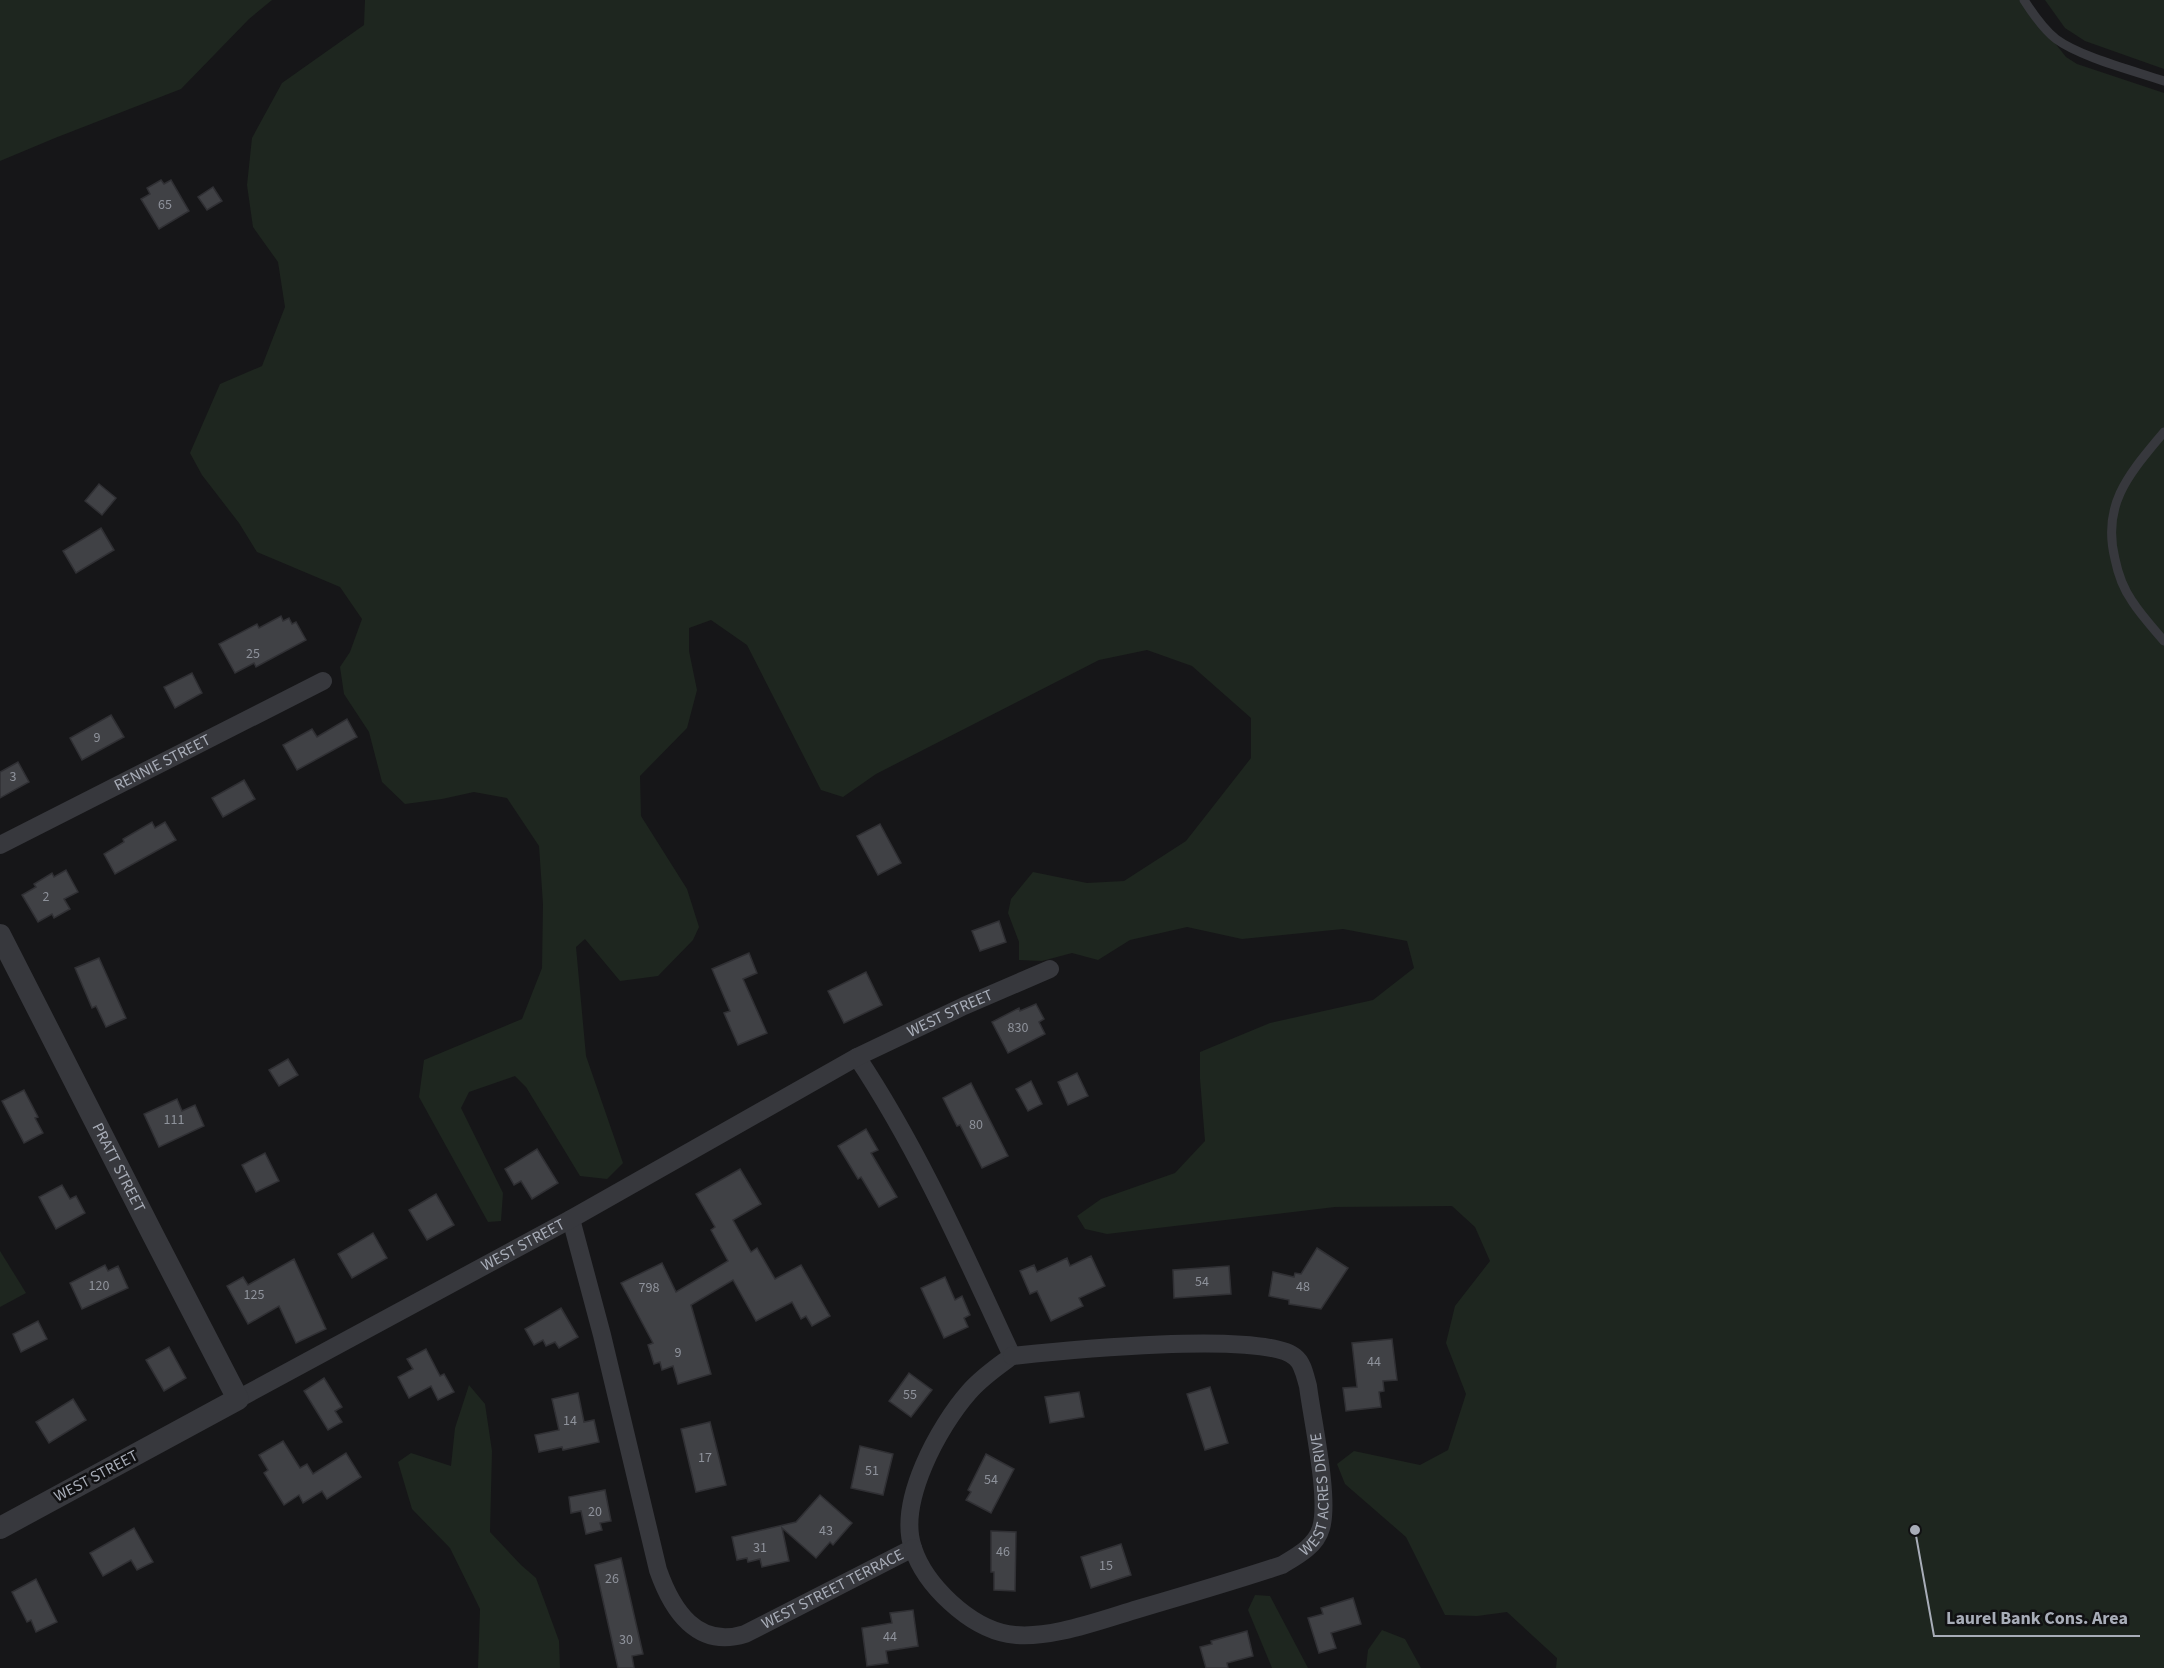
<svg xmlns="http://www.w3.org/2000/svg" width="2164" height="1668" viewBox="0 0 2164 1668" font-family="'Source Sans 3',sans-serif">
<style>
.green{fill:#1e261f}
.building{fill:#404145;stroke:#303034;stroke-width:1.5}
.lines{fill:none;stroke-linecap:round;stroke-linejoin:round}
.service{stroke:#37383d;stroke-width:9}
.minor{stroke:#37383d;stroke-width:18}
.tertiary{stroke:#37383d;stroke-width:22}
.labels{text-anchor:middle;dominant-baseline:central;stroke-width:5;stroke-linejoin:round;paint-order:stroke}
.number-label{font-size:14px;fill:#8e929b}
.street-label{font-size:16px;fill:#a8adb8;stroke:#111113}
.leader{fill:none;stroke:#a8adb8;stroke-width:2}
.callout-dot{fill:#a8adb8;stroke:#111113;stroke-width:2}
.callout-label{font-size:18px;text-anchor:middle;font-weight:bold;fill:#a8adb8;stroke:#111113;stroke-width:5;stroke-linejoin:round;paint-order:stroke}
</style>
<rect width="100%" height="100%" fill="#161618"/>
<g class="green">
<polygon points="0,0 272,0 249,19 181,89 55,138 0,161"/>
<polygon points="365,0 2021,0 2066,57 2077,64 2164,93 2164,1668 1556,1668 1557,1658 1507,1612 1477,1616 1445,1615 1406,1537 1345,1484 1337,1464 1354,1451 1420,1465 1448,1450 1466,1394 1446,1343 1455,1306 1490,1261 1475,1227 1452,1206 1335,1207 1107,1234 1085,1229 1077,1216 1101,1199 1175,1173 1205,1141 1200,1079 1200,1052 1270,1023 1373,1000 1414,968 1407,941 1343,929 1242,939 1187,927 1130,940 1098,960 1072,953 1042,961 1019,960 1019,942 1008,913 1011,899 1033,872 1087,883 1124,881 1186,841 1251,758 1251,718 1192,666 1147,650 1099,660 876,774 843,797 821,790 747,645 711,620 689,628 689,651 697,690 687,728 640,776 641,816 687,889 699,927 693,940 658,976 620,981 585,939 576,947 586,1056 623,1163 607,1179 580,1176 526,1087 515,1076 469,1092 461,1108 503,1193 501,1221 488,1222 419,1097 424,1060 522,1019 542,968 543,904 539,846 507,798 474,792 442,799 405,804 382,782 369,732 344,694 340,667 350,652 362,619 340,587 257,552 239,523 202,475 190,453 220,384 262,366 285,307 278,262 253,227 247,185 252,138 282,83 364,25"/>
<polygon points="2045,0 2164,0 2164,69 2085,41 2065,28"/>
<polygon points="0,1251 26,1293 0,1307"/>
<polygon points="469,1385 485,1404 492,1451 490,1532 521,1565 536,1578 559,1641 560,1668 478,1668 480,1609 450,1548 412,1509 398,1462 411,1453 451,1466 455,1428"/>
<polygon points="1255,1595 1270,1596 1308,1668 1272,1668 1248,1610"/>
<polygon points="1382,1630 1405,1639 1421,1668 1366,1668 1368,1650"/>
</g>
<g class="building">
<polygon points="161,180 164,184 171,180 189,211 159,229 141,199 150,194 147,188"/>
<polygon points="213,187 222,201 207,210 198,197"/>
<polygon points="99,484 116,498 102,515 85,501"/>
<polygon points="101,528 114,550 76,573 63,551"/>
<polygon points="281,616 283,621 289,618 292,624 296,622 306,640 256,667 254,663 235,673 219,644 257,624 259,628"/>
<polygon points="192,673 202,693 175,708 164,687"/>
<polygon points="111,715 124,737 82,760 70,738"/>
<polygon points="347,719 357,737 297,770 283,745 312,729 317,737"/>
<polygon points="18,762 29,782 0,798 0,772"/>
<polygon points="244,780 255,799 223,817 212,798"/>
<polygon points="152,822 155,828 165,822 176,840 115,874 104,854 124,842 123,839"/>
<polygon points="880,824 901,863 878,875 857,836"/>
<polygon points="66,870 78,892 64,899 70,909 54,918 52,914 38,922 22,895 36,887 34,884 52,873 54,877"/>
<polygon points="999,921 1006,942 980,951 972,931"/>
<polygon points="749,953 757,973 743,979 767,1033 738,1045 724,1013 730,1011 712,969"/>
<polygon points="99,958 126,1018 106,1027 96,1006 92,1008 75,968"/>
<polygon points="866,972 882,1005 844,1023 828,991"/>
<polygon points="1036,1004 1044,1019 1039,1022 1045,1034 1008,1053 992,1022 1019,1008 1020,1011"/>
<polygon points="288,1059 298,1075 279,1086 269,1070"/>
<polygon points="1077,1073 1088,1096 1068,1105 1058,1082"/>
<polygon points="1031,1081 1042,1104 1028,1111 1016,1089"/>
<polygon points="971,1083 1008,1156 982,1168 960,1125 957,1126 943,1098"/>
<polygon points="24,1090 38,1117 35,1118 43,1133 24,1143 2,1101"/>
<polygon points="177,1099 182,1111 195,1105 204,1126 159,1147 144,1114"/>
<polygon points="866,1129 878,1150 871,1153 897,1197 879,1207 861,1177 858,1179 838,1146"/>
<polygon points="537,1149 558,1183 532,1199 521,1181 514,1185 505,1169"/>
<polygon points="265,1153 279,1181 256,1192 242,1165"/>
<polygon points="740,1169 761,1204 733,1220 751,1252 757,1248 775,1279 801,1265 830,1316 812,1326 806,1316 801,1319 792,1302 756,1321 733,1280 691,1305 711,1374 678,1384 673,1366 662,1370 660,1362 654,1364 648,1345 653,1343 621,1283 662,1263 676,1292 728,1261 711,1230 715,1227 696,1194"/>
<polygon points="62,1185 70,1199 76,1196 85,1213 56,1229 39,1197"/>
<polygon points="436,1194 454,1225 427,1240 409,1210"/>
<polygon points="373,1233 387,1258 352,1278 338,1254"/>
<polygon points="1317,1248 1348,1268 1321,1309 1289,1304 1289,1300 1269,1296 1273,1272 1294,1277 1295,1273 1301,1274"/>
<polygon points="1091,1256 1105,1286 1079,1298 1083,1306 1051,1321 1037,1291 1030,1294 1020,1271 1034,1265 1037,1272 1067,1258 1070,1266"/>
<polygon points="294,1259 326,1329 296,1343 279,1306 248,1324 227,1286 243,1277 248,1285"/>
<polygon points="105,1265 108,1271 118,1266 128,1288 82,1309 70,1283"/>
<polygon points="1229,1266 1231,1294 1174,1298 1173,1270"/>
<polygon points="945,1277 955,1300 962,1296 970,1315 964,1318 968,1327 944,1338 921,1288"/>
<polygon points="561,1308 578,1337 559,1348 555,1342 546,1346 543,1340 534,1345 525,1329"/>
<polygon points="38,1321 47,1339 21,1352 13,1334"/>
<polygon points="1392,1339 1397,1380 1383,1381 1384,1391 1379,1392 1381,1407 1346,1411 1343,1388 1357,1387 1352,1343"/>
<polygon points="169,1347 186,1378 164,1391 146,1360"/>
<polygon points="426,1349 440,1376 444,1374 454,1392 438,1400 431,1386 409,1398 398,1377 413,1369 407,1359"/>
<polygon points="909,1373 932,1390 911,1417 889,1401"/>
<polygon points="324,1378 342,1407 335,1411 342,1422 328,1430 304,1391"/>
<polygon points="1210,1387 1228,1443 1205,1450 1187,1394"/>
<polygon points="1079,1392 1084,1417 1050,1423 1045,1397"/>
<polygon points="578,1393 584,1422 594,1420 599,1442 563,1450 562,1447 539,1452 535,1435 559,1430 552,1399"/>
<polygon points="73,1399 86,1420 49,1443 36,1422"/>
<polygon points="710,1422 726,1485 696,1492 681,1429"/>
<polygon points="283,1441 300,1468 307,1464 313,1474 346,1453 361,1477 327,1499 322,1491 303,1503 299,1495 284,1505 264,1473 268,1470 259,1455"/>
<polygon points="860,1446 893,1454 883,1495 851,1488"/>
<polygon points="986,1454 1014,1469 991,1513 966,1500 971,1492 968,1490"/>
<polygon points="605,1490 611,1521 600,1523 602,1530 586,1534 581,1511 571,1513 569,1497"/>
<polygon points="820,1495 852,1523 833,1545 830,1542 816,1558 782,1528 789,1561 762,1567 760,1559 748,1562 747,1558 737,1560 732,1537 796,1522"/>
<polygon points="134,1528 153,1562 137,1570 131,1560 103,1576 90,1553"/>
<polygon points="991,1531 1016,1532 1015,1591 994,1590 994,1572 991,1572"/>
<polygon points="1121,1544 1131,1575 1091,1588 1081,1557"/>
<polygon points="621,1558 643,1654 632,1656 634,1668 618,1668 595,1565"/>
<polygon points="36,1579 57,1622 36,1632 31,1620 27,1622 12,1592"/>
<polygon points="1353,1598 1361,1624 1331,1633 1336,1648 1319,1653 1308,1618 1323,1614 1321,1608"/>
<polygon points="913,1610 918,1646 886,1651 888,1663 867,1666 862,1628 892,1623 890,1613"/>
<polygon points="1247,1631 1253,1656 1227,1663 1228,1668 1206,1668 1200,1647 1212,1644 1211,1641"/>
</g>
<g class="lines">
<g class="service">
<path d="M2024,0c9,14 19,29 32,39 24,18 79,32 108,42"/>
<path d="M2164,432c-33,40 -63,71 -49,127 3,15 8,29 17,42 9,14 21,27 32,40"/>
</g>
<g class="minor">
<path id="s1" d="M0,845l323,-164"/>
<path id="s2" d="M571,1219l31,116 56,235c14,40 39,79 87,64l168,-86c-16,-46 26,-122 56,-156 13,-15 28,-25 43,-36 -47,-101 -93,-206 -155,-299"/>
<path id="s3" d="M238,1399l333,-180 286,-162 107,-51 86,-37"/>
<path id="s4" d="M913,1548c12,37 56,79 95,86 38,7 93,-14 130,-25 48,-14 96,-28 144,-44 15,-9 34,-19 39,-37 9,-30 -9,-109 -13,-142 -3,-10 -5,-23 -13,-29 -30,-27 -236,-6 -283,-1"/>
</g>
<path class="tertiary" id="s5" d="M0,935l153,300 85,164 -238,129"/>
</g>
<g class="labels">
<g class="number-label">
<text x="165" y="205">65</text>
<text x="253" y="654">25</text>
<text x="97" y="738">9</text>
<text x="13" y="777">3</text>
<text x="46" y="897">2</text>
<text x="1018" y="1028">830</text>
<text x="174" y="1120">111</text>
<text x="976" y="1125">80</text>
<text x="1202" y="1282">54</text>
<text x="99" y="1286">120</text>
<text x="1303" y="1287">48</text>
<text x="649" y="1288">798</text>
<text x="254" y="1295">125</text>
<text x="678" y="1353">9</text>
<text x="1374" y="1362">44</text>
<text x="910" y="1395">55</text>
<text x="570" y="1421">14</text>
<text x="705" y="1458">17</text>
<text x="872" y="1471">51</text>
<text x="991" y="1480">54</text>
<text x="595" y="1512">20</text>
<text x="826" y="1531">43</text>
<text x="760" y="1548">31</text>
<text x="1003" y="1552">46</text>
<text x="1106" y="1566">15</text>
<text x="612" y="1579">26</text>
<text x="890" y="1637">44</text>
<text x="626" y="1640">30</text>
</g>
<g class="street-label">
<text stroke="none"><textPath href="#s1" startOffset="182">RENNIE STREET</textPath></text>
<text stroke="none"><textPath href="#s3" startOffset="810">WEST STREET</textPath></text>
<text stroke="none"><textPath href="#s5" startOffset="261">PRATT STREET</textPath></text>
<text stroke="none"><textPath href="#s3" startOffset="324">WEST STREET</textPath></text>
<text transform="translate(96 1476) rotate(-28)">WEST STREET</text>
<text stroke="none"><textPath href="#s4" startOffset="504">WEST ACRES DRIVE</textPath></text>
<text stroke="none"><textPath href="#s2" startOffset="582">WEST STREET TERRACE</textPath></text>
</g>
</g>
<path class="leader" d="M1915 1530L1934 1636H2140"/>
<circle class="callout-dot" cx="1915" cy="1530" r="6"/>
<g class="callout-label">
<text x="2037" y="1624">Laurel Bank Cons. Area</text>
</g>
</svg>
